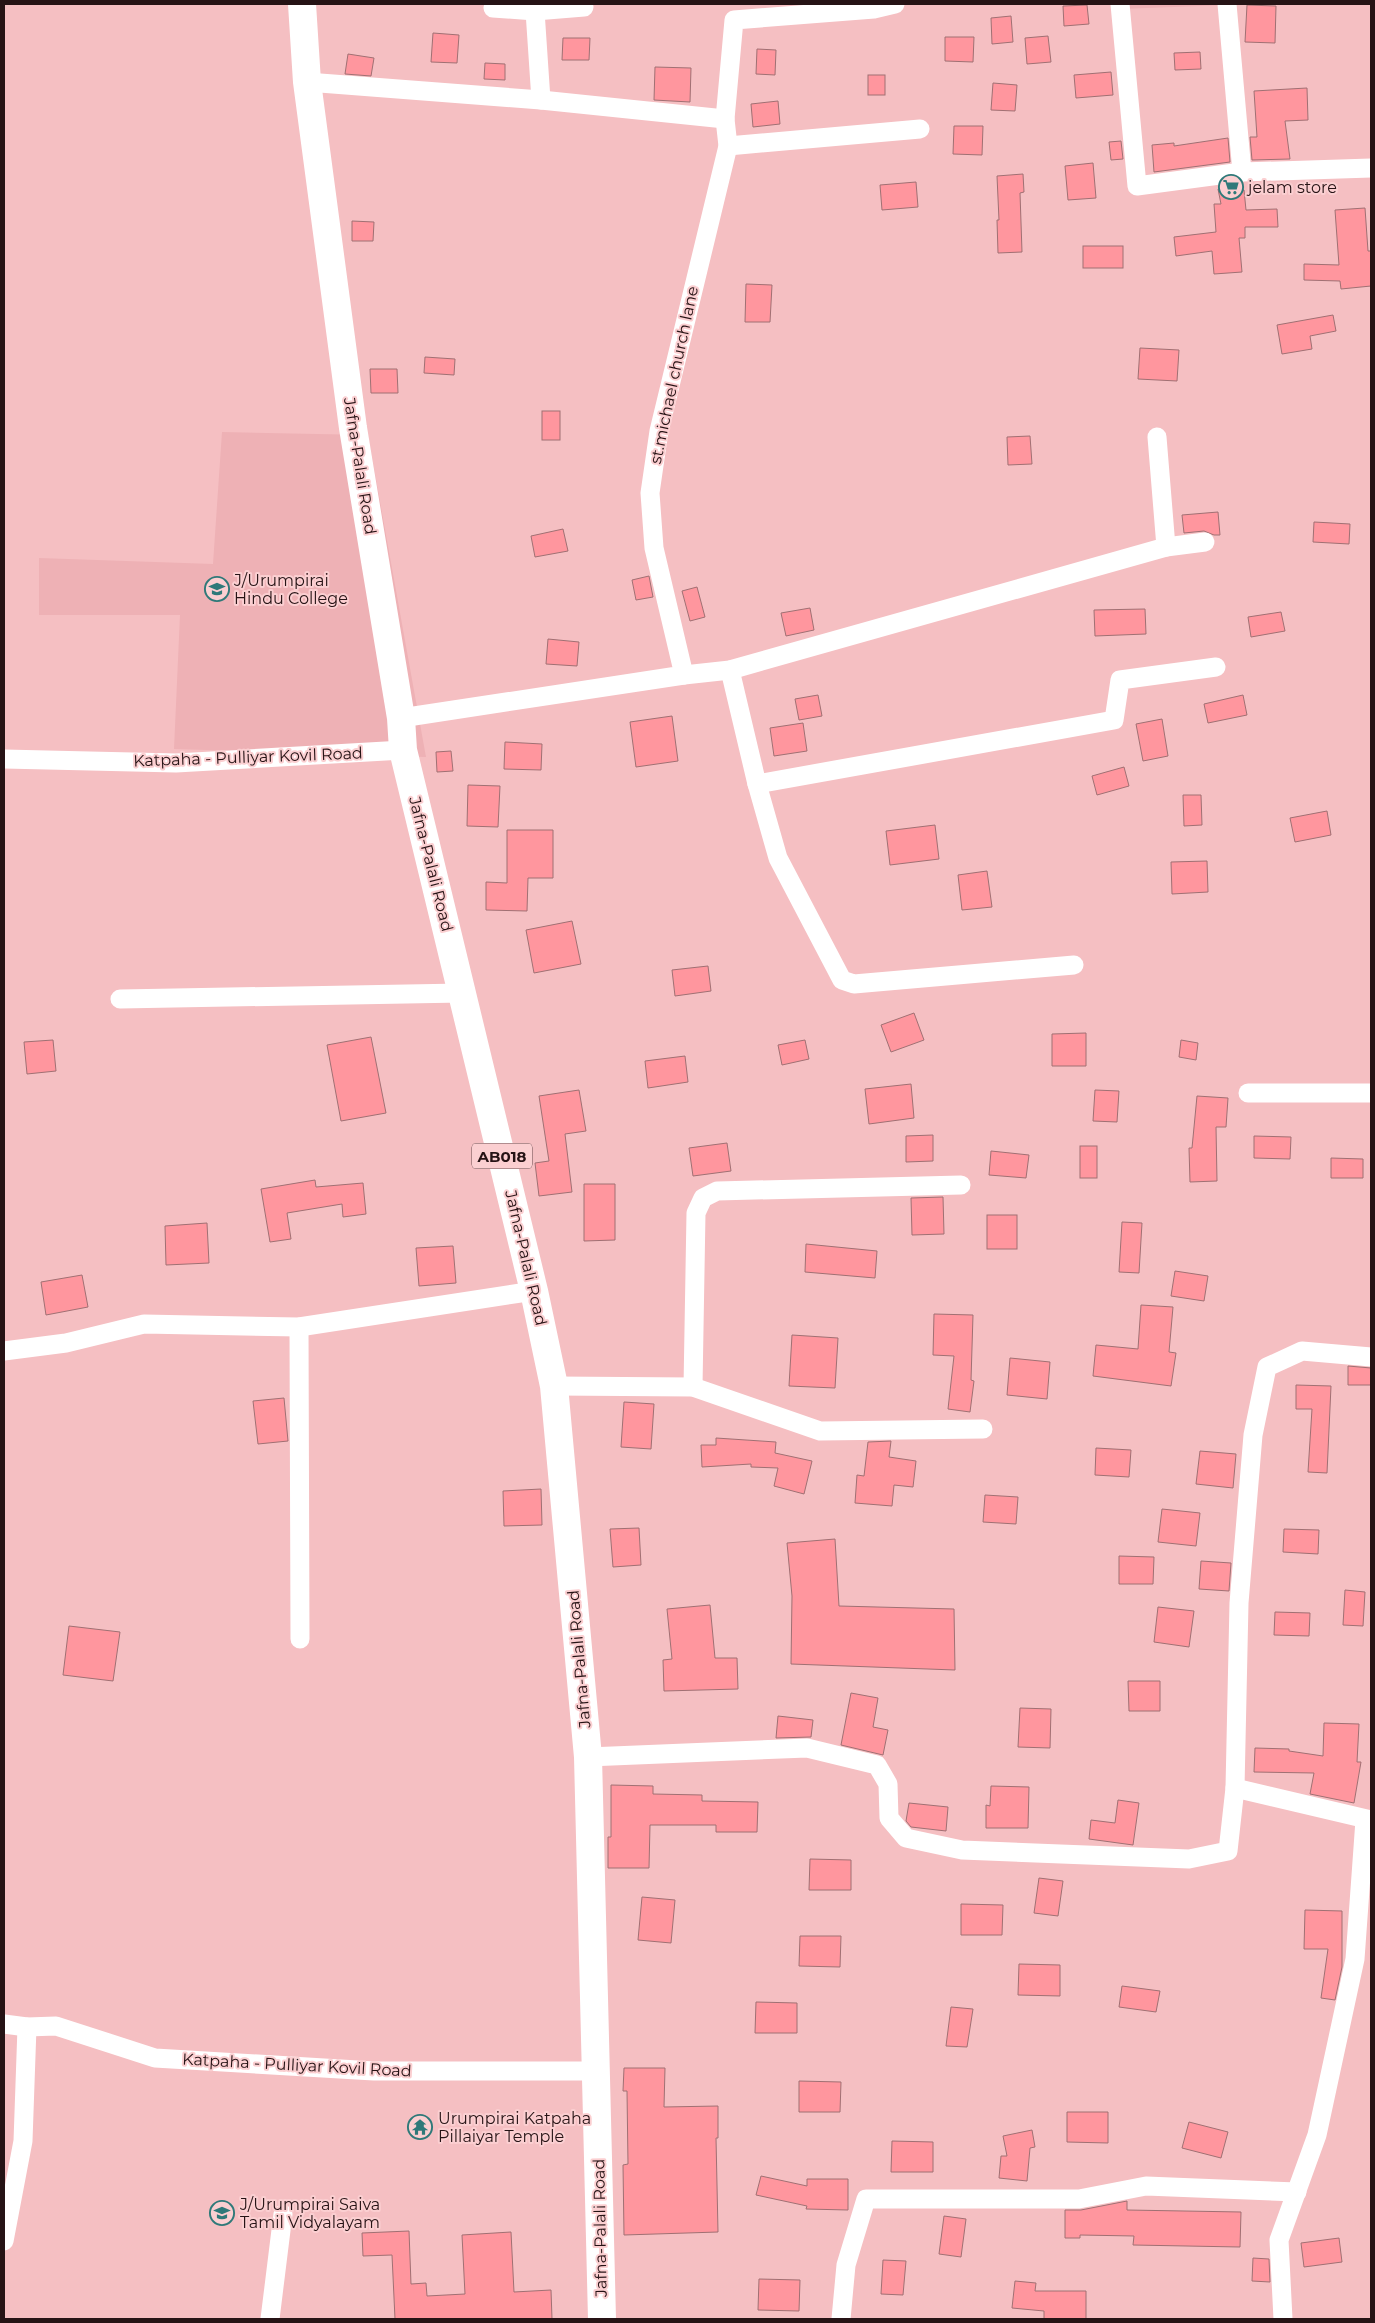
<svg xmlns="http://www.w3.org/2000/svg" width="1375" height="2323" viewBox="0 0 1375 2323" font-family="Montserrat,sans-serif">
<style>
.built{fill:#eeb1b5}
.building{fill:#ff969e;stroke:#a07073}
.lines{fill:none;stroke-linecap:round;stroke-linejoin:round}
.minor{stroke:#fff;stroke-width:19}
.primary{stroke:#fff;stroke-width:28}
.labels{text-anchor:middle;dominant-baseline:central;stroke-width:4;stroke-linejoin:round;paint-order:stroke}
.shield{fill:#fbcfd1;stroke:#664b4d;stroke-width:1}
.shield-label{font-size:15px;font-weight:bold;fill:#261315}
.poi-label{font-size:16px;fill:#261315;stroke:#fbcfd1;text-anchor:start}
.street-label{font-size:16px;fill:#261315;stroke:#fbcfd1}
</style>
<rect width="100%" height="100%" fill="#f5bfc2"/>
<g class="built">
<polygon points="1120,4 1227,4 1227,5 1120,9"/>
<polygon points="222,432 368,435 426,757 174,749 180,615 39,615 39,558 213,564"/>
</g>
<g class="building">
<polygon points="1087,5 1089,24 1064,26 1063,6"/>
<polygon points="1247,5 1276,6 1275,43 1245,42"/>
<polygon points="1011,16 1013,42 992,44 991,18"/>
<polygon points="433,33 459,35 457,63 431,62"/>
<polygon points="1048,36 1051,62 1027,64 1025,38"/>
<polygon points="945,37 974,37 973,62 945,61"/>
<polygon points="563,38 590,38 589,60 562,60"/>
<polygon points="757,49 776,50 775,75 756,74"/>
<polygon points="1200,52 1201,69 1175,70 1174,53"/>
<polygon points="348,54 374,58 371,76 345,74"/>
<polygon points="485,63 505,64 505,80 484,79"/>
<polygon points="655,67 691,68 690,102 654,100"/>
<polygon points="1111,72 1113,95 1076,98 1074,75"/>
<rect x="868" y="75" width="17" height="20"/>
<polygon points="993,83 1017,85 1015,111 991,110"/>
<polygon points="1307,88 1308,120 1285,121 1290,159 1252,160 1250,137 1257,137 1254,91"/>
<polygon points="778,101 780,124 753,127 751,104"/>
<polygon points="954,126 983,126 982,155 953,154"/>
<polygon points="1228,138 1230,162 1154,172 1152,145 1174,143 1174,146"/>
<polygon points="1121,141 1123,159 1111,160 1109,142"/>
<polygon points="1093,163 1096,198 1068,200 1065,166"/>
<polygon points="1023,174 1024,192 1020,193 1022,252 998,253 997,220 999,220 997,176"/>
<polygon points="916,182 918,207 882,210 880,185"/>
<polygon points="1218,189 1244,190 1246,210 1277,209 1278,227 1245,227 1245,238 1239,238 1242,272 1214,274 1212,251 1176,256 1174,237 1216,232 1214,204 1221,204"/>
<polygon points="1365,208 1368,251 1371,251 1371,286 1341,289 1340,281 1304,280 1304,264 1339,265 1335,210"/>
<polygon points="352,221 374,222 373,241 352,241"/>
<rect x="1083" y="246" width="40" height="22"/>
<polygon points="746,284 772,285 770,322 745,322"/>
<polygon points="1333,315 1336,331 1310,336 1312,349 1282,354 1277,325"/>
<polygon points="1140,348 1179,350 1177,381 1138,379"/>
<polygon points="425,357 455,359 454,375 424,373"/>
<polygon points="370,369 397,369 398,393 371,393"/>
<rect x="542" y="411" width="18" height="29"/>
<polygon points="1030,436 1032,464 1008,465 1007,437"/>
<polygon points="1218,512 1220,535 1214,535 1204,531 1184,533 1182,515"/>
<polygon points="1314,522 1350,524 1349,544 1313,542"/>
<polygon points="563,529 568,551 535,557 531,536"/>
<polygon points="649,576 653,597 636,600 632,580"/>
<polygon points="697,587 705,617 690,621 682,591"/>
<polygon points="810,608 814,630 786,636 781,613"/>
<polygon points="1145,609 1146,634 1095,636 1094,610"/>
<polygon points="1281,612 1285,631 1251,637 1248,617"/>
<polygon points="548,639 579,642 577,666 546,664"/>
<polygon points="818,695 822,716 799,720 795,699"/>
<polygon points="1243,695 1247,715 1208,723 1204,704"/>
<polygon points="672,716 678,761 636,767 630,722"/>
<polygon points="1162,719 1168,756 1143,761 1136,724"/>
<polygon points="803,723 807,751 774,756 770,728"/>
<polygon points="505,742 542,744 541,770 504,769"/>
<polygon points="451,751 453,771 437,772 436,752"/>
<polygon points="1124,767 1129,786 1097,795 1092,776"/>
<polygon points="468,785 500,786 498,827 467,826"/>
<polygon points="1183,795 1201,795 1202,825 1184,826"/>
<polygon points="1327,811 1331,835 1295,842 1290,818"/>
<polygon points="935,825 939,859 890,865 886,831"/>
<polygon points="507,830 553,830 553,878 528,878 527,911 486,910 486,882 507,883"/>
<polygon points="1207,861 1208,892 1172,894 1171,862"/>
<polygon points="987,871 992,907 962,910 958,875"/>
<polygon points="572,921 581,964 534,973 526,930"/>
<polygon points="708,966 711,991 675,996 672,970"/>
<polygon points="914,1013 924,1040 891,1052 881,1025"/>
<polygon points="1086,1033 1086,1066 1052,1066 1052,1034"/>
<polygon points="371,1037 386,1113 341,1121 327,1045"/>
<polygon points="53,1040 56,1071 27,1074 24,1042"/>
<polygon points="805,1040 809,1059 782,1065 778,1045"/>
<polygon points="1181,1040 1198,1043 1196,1060 1179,1057"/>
<polygon points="685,1056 688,1082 648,1088 645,1061"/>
<polygon points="911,1084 914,1118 869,1124 865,1089"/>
<polygon points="579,1090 586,1131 565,1134 572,1192 539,1196 535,1163 549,1161 539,1096"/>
<polygon points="1095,1090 1119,1091 1117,1122 1093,1121"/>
<polygon points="1197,1096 1228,1098 1226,1127 1216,1127 1217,1181 1190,1182 1189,1148 1192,1148"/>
<polygon points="933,1135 933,1161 906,1162 906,1136"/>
<polygon points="1254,1136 1291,1137 1290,1159 1254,1158"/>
<polygon points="727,1143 731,1171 693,1176 689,1148"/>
<rect x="1080" y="1146" width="17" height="32"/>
<polygon points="991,1151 1029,1155 1026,1178 989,1175"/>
<polygon points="1331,1158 1363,1159 1363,1178 1331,1178"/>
<polygon points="315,1180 316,1187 363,1183 366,1214 343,1217 342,1204 287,1213 291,1239 270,1242 261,1189"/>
<polygon points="584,1184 615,1184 615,1240 584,1241"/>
<polygon points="943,1197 944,1234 912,1235 911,1198"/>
<rect x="987" y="1215" width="30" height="34"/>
<polygon points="1122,1222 1142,1223 1139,1273 1119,1272"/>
<polygon points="207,1223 209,1263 166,1265 165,1226"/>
<polygon points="806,1244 877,1251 875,1278 805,1272"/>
<polygon points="453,1246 456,1283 419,1286 416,1248"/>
<polygon points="1175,1271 1208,1276 1204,1301 1171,1296"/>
<polygon points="82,1275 88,1307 46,1315 41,1282"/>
<polygon points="1141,1305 1173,1307 1169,1352 1176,1353 1171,1386 1093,1376 1096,1345 1138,1349"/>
<polygon points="934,1314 973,1315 971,1380 974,1381 970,1412 948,1409 954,1356 933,1355"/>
<polygon points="792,1335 838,1338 835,1388 789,1386"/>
<polygon points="1010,1358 1050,1362 1047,1399 1007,1395"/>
<polygon points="1348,1366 1371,1368 1371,1385 1348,1385"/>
<polygon points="1296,1385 1331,1386 1327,1473 1308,1472 1312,1409 1296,1409"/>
<polygon points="284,1398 288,1441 258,1444 253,1401"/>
<polygon points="624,1402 654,1404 651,1449 621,1447"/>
<polygon points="716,1438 776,1442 775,1453 812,1461 804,1494 774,1486 778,1468 751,1467 751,1464 702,1467 701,1445 716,1445"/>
<polygon points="891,1441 889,1457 916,1461 913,1487 894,1485 892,1506 855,1503 857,1475 864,1476 868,1442"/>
<polygon points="1096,1448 1131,1450 1129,1477 1095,1475"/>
<polygon points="1200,1451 1236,1454 1233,1488 1196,1484"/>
<polygon points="541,1489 542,1525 504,1526 503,1491"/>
<polygon points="985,1495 1018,1497 1016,1524 983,1522"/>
<polygon points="1162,1509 1200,1513 1196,1546 1158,1542"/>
<polygon points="639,1528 641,1565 613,1567 610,1529"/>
<polygon points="1284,1529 1319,1530 1318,1554 1283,1552"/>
<polygon points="835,1539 839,1606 954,1609 955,1670 791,1664 792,1596 787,1543"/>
<polygon points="1119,1556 1154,1557 1153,1584 1119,1584"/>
<polygon points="1201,1561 1231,1563 1229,1591 1199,1589"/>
<polygon points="1345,1590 1365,1592 1363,1626 1343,1625"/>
<polygon points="710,1605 715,1658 737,1658 738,1689 664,1691 663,1660 672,1659 667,1609"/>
<polygon points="1158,1607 1194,1611 1189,1647 1154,1642"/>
<polygon points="1275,1612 1310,1613 1309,1636 1274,1635"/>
<polygon points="69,1626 120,1632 113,1681 63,1675"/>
<polygon points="1128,1681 1160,1681 1160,1711 1129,1711"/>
<polygon points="851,1693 878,1698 873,1727 888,1730 883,1755 841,1745"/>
<polygon points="1020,1708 1051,1709 1050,1748 1018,1747"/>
<polygon points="778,1716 813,1720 811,1737 776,1738"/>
<polygon points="1324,1723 1359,1724 1357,1762 1361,1762 1354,1803 1310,1794 1314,1773 1254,1772 1255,1748 1289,1749 1289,1751 1323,1756"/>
<polygon points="611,1785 653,1786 653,1794 702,1795 702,1801 758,1802 757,1832 716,1832 716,1825 650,1825 649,1868 608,1868 608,1837 611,1837"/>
<polygon points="991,1786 1029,1787 1028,1828 986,1828 986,1805 990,1806"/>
<polygon points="1118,1800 1139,1803 1133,1845 1089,1839 1091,1820 1115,1823"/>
<polygon points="909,1803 948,1807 946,1831 911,1827 906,1821"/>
<polygon points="810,1859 851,1860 851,1890 809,1890"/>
<polygon points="1039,1878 1063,1881 1058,1916 1034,1913"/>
<polygon points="642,1897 675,1900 671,1943 638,1940"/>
<polygon points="961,1904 1003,1905 1002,1935 961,1935"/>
<polygon points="1305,1910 1342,1911 1342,1967 1335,2000 1321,1998 1328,1949 1304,1949"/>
<polygon points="800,1936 841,1936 840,1967 799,1966"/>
<polygon points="1019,1964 1060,1965 1060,1996 1018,1995"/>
<polygon points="1122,1986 1160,1991 1156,2012 1119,2007"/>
<polygon points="756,2002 797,2003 797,2033 755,2033"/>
<polygon points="951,2007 973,2009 967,2047 946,2046"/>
<polygon points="624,2068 665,2068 664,2107 718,2106 718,2138 716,2138 718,2232 624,2235 623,2165 628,2164 627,2091 623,2091"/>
<polygon points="799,2081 841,2082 840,2112 799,2112"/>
<polygon points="1067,2112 1108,2112 1108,2143 1067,2142"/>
<polygon points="1189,2122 1228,2132 1221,2158 1182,2148"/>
<polygon points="1032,2130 1035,2147 1030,2148 1027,2181 999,2178 1001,2156 1007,2156 1003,2136"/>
<polygon points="892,2141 933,2142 933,2172 891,2172"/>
<polygon points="761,2176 807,2186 807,2179 848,2179 848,2210 806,2209 807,2206 756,2195"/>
<polygon points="1127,2201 1127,2210 1241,2212 1240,2247 1133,2245 1134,2236 1080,2235 1080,2238 1065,2238 1065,2210 1081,2210"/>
<polygon points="944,2216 966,2219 961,2257 939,2254"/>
<polygon points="409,2231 411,2284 426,2283 427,2296 465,2294 462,2235 511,2232 514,2292 551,2290 552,2319 395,2319 392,2255 363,2256 362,2233"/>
<polygon points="1339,2238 1342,2262 1304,2267 1301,2243"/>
<polygon points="1253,2258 1269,2259 1270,2282 1252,2281"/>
<polygon points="883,2260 906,2261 903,2295 881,2294"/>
<polygon points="759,2279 800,2280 799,2311 758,2310"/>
<polygon points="1015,2281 1036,2283 1035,2291 1086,2291 1086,2319 1044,2319 1044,2311 1012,2308"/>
</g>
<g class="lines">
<g class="minor">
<polyline points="1120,4 1137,186 1242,172"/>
<polyline points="1227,4 1242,172 1371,168"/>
<polyline points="493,8 535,11"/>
<polyline points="307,82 541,100 725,119 728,146 659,431 650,493 654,548 684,675 401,718"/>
<polyline points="541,100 535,11 584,7"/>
<polyline points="725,119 734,20 874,9 895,4"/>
<polyline points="728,146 920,129"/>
<polyline points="1166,547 1205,542"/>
<polyline points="730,670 757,784 778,858 842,980 854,984 1074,965"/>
<polyline points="684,675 730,670 1166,547 1157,437"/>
<polyline points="4,759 176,763 403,750"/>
<polyline points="757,784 1114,720 1120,680 1216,667"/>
<polyline points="120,999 462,993"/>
<polyline points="1248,1093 1371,1093"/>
<polyline points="299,1327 300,1639"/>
<polyline points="4,1351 66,1343 144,1324 299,1327 534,1291"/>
<polyline points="554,1386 693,1387 820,1431 983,1429"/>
<polyline points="693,1387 696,1213 703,1198 717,1191 961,1185"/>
<polyline points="588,1757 807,1748 877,1765 888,1784 889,1818 906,1838 962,1850 1189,1859 1228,1851 1235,1788 1239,1603 1253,1435 1267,1367 1302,1351 1371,1357"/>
<polyline points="1235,1788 1371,1820"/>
<polyline points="4,2024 27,2027 56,2026 155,2058 374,2071 596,2071"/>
<polyline points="4,2241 23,2141 27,2027"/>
<polyline points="270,2319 283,2214"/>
<polyline points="841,2319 846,2265 866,2199 1079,2199 1146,2186 1297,2192"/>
<polyline points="1283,2319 1279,2240 1317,2135 1355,1959 1365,1820"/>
</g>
<polyline class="primary" points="302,4 307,82 353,428 401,718 403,750 534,1291 554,1386 588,1757 602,2319"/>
</g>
<defs>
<symbol id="supermarket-ring" viewBox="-11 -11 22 22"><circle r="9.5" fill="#fbcfd1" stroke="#2f7979" stroke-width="1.5"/><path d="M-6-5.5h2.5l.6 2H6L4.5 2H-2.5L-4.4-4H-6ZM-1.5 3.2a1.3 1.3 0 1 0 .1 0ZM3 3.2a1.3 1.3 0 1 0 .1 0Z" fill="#2f7979"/></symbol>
<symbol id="school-ring" viewBox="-11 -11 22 22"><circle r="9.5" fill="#fbcfd1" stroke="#2f7979" stroke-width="1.5"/><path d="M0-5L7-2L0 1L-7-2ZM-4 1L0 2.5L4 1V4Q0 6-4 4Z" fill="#2f7979"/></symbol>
<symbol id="temple-ring" viewBox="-11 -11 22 22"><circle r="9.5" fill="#fbcfd1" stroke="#2f7979" stroke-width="1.5"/><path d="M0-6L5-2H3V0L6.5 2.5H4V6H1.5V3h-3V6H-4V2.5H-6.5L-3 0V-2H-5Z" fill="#2f7979"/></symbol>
</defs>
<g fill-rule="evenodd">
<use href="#supermarket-ring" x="1217" y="173" width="28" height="28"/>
<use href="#school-ring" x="203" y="575" width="28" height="28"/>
<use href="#temple-ring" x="406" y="2113" width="28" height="28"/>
<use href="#school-ring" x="208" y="2199" width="28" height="28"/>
</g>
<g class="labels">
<rect class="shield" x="472" y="1143.5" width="60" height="25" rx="4"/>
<g class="shield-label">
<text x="502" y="1156">AB018</text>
</g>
<g class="poi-label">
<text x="1248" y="187">jelam store</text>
<text x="234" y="580">J/Urumpirai<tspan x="234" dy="18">Hindu College</tspan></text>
<text x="438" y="2118">Urumpirai Katpaha<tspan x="438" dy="18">Pillaiyar Temple</tspan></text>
<text x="240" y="2204">J/Urumpirai Saiva<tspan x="240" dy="18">Tamil Vidyalayam</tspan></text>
</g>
<g class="street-label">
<text transform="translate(674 375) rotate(-78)">st.michael church lane</text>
<text transform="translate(360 466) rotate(81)">Jafna-Palali Road</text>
<text transform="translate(248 757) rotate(-2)">Katpaha - Pulliyar Kovil Road</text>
<text transform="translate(431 864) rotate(76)">Jafna-Palali Road</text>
<text transform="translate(526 1258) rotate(77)">Jafna-Palali Road</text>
<text transform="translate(579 1659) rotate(-95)">Jafna-Palali Road</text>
<text transform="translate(297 2065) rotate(3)">Katpaha - Pulliyar Kovil Road</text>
<text transform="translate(600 2228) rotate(-91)">Jafna-Palali Road</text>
</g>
</g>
<rect width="1375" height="2323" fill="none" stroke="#261315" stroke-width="10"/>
</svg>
